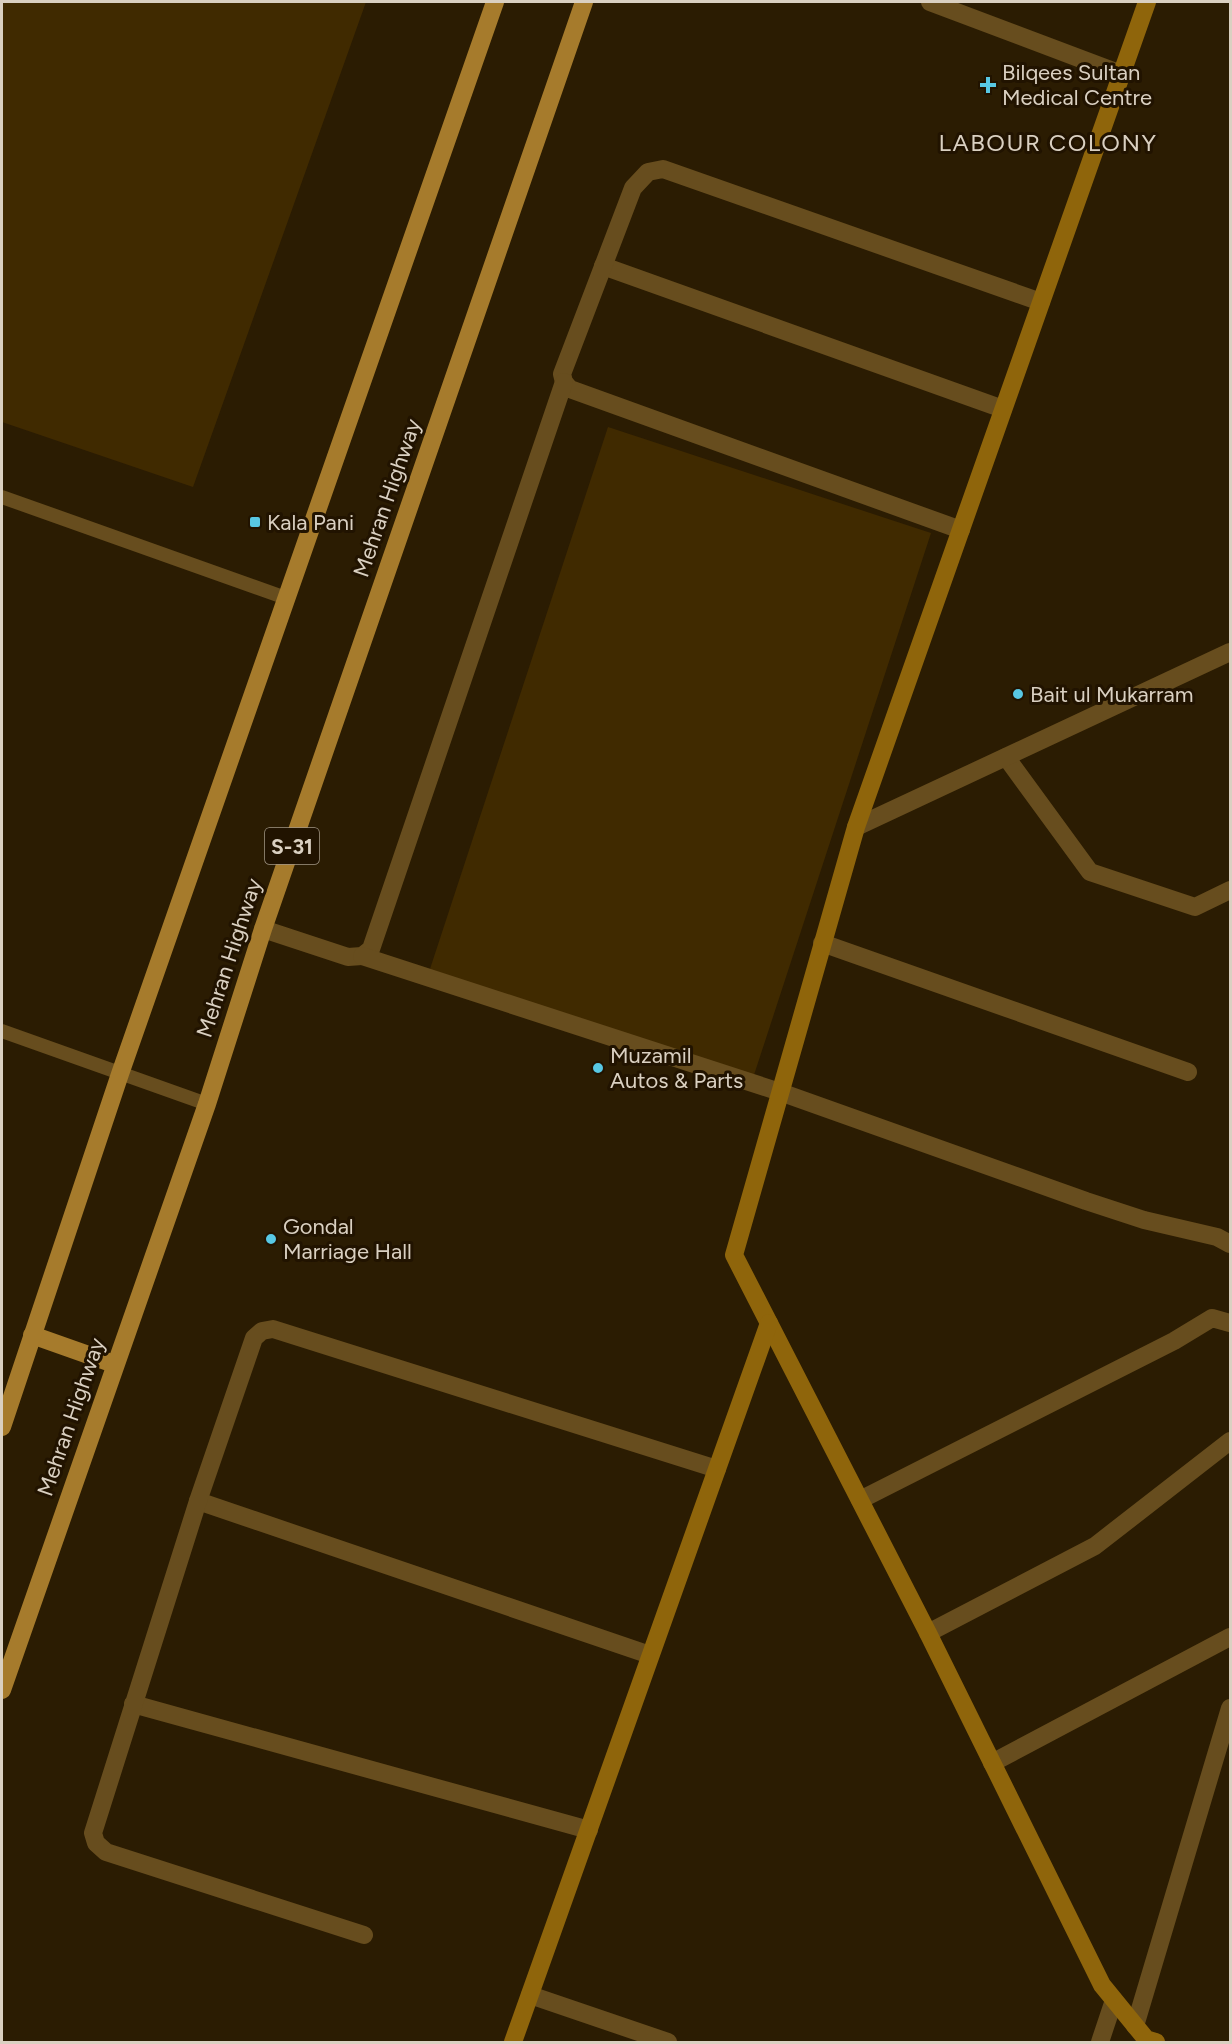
<svg xmlns="http://www.w3.org/2000/svg" width="1232" height="2044" viewBox="0 0 1232 2044" font-family="Figtree,sans-serif">
<style>
.green{fill:#402a00}
.lines{fill:none;stroke-linecap:round;stroke-linejoin:round}
.lane{stroke:#674d1e;stroke-width:14}
.street{stroke:#674d1e;stroke-width:18}
.secondary{stroke:#8f650b;stroke-width:18}
.primary{stroke:#a67b2c;stroke-width:18}
.poi-dot{fill:#58c8e4;stroke:#211300;stroke-width:2}
.labels{text-anchor:middle;dominant-baseline:central;stroke-width:6;stroke-linejoin:round;paint-order:stroke}
.shield{fill:#211300;stroke:#a29787;stroke-width:1.5}
.shield-label{font-size:21px;font-weight:bold;fill:#dad0c1}
.poi-label{font-size:22px;fill:#dad0c1;stroke:#211300;text-anchor:start}
.street-label{font-size:22px;fill:#dad0c1;stroke:#211300}
.neighbourhood-label{font-size:24px;letter-spacing:1.5px;fill:#dad0c1;stroke:#211300}
</style>
<rect width="100%" height="100%" fill="#2b1c02"/>
<g class="green">
<polygon points="2,2 366,2 193,487 2,422"/>
<polygon points="608,427 931,533 753,1078 429,972"/>
</g>
<g class="lines">
<g class="lane">
<polyline points="2,497 286,598"/>
<polyline points="2,1031 207,1104"/>
</g>
<g class="street">
<polyline points="930,2 1121,74"/>
<polyline points="603,266 1003,409"/>
<polyline points="961,530 570,389 564,382 562,374 633,188 648,172 663,169 1041,302"/>
<polyline points="1006,757 1090,872 1195,907 1230,890"/>
<polyline points="856,827 1230,652"/>
<polyline points="263,929 348,957 362,956 371,949 564,382"/>
<polyline points="822,943 1188,1072"/>
<polyline points="362,956 780,1092 1086,1201 1144,1220 1217,1237 1230,1244"/>
<polyline points="860,1500 1174,1341 1212,1318 1230,1323"/>
<polyline points="198,1501 650,1655"/>
<polyline points="928,1633 1095,1546 1230,1441"/>
<polyline points="133,1704 589,1830"/>
<polyline points="992,1763 1230,1637"/>
<polyline points="364,1935 106,1852 96,1843 93,1833 198,1501 254,1338 262,1331 273,1329 717,1469"/>
<polyline points="530,1995 668,2042"/>
<polyline points="1135,2026 1230,1708"/>
<polyline points="1100,2042 1114,2000"/>
</g>
<g class="secondary">
<polyline points="1147,2 856,827 734,1255 928,1633 1102,1985 1146,2039 1156,2042"/>
<polyline points="513,2042 769,1323"/>
</g>
<g class="primary">
<polyline points="32,1335 114,1364"/>
<polyline points="2,1427 120,1074 495,2"/>
<polyline points="2,1690 207,1104 263,929 584,2"/>
</g>
</g>
<g class="poi-dot">
<path d="M985 76h6v6h6v6h-6v6h-6v-6h-6v-6h6z"/>
<rect x="249" y="516" width="12" height="12" rx="3"/>
<circle cx="1018" cy="694" r="6"/>
<circle cx="598" cy="1068" r="6"/>
<circle cx="271" cy="1239" r="6"/>
</g>
<g class="labels">
<rect class="shield" x="265" y="828" width="54" height="36" rx="4.5"/>
<g class="shield-label">
<text x="292" y="846">S-31</text>
</g>
<g class="poi-label">
<text x="1002" y="72">Bilqees Sultan<tspan x="1002" dy="25">Medical Centre</tspan></text>
<text x="267" y="522">Kala Pani</text>
<text x="1030" y="694">Bait ul Mukarram</text>
<text x="610" y="1055">Muzamil<tspan x="610" dy="25">Autos &amp; Parts</tspan></text>
<text x="283" y="1226">Gondal<tspan x="283" dy="25">Marriage Hall</tspan></text>
</g>
<g class="street-label">
<text transform="translate(387 498) rotate(-71)">Mehran Highway</text>
<text transform="translate(229 958) rotate(-72)">Mehran Highway</text>
<text transform="translate(71 1417) rotate(-71)">Mehran Highway</text>
</g>
<g class="neighbourhood-label">
<text x="1048" y="142">LABOUR COLONY</text>
</g>
</g>
<rect width="1232" height="2044" fill="none" stroke="#dad0c1" stroke-width="6"/>
</svg>
